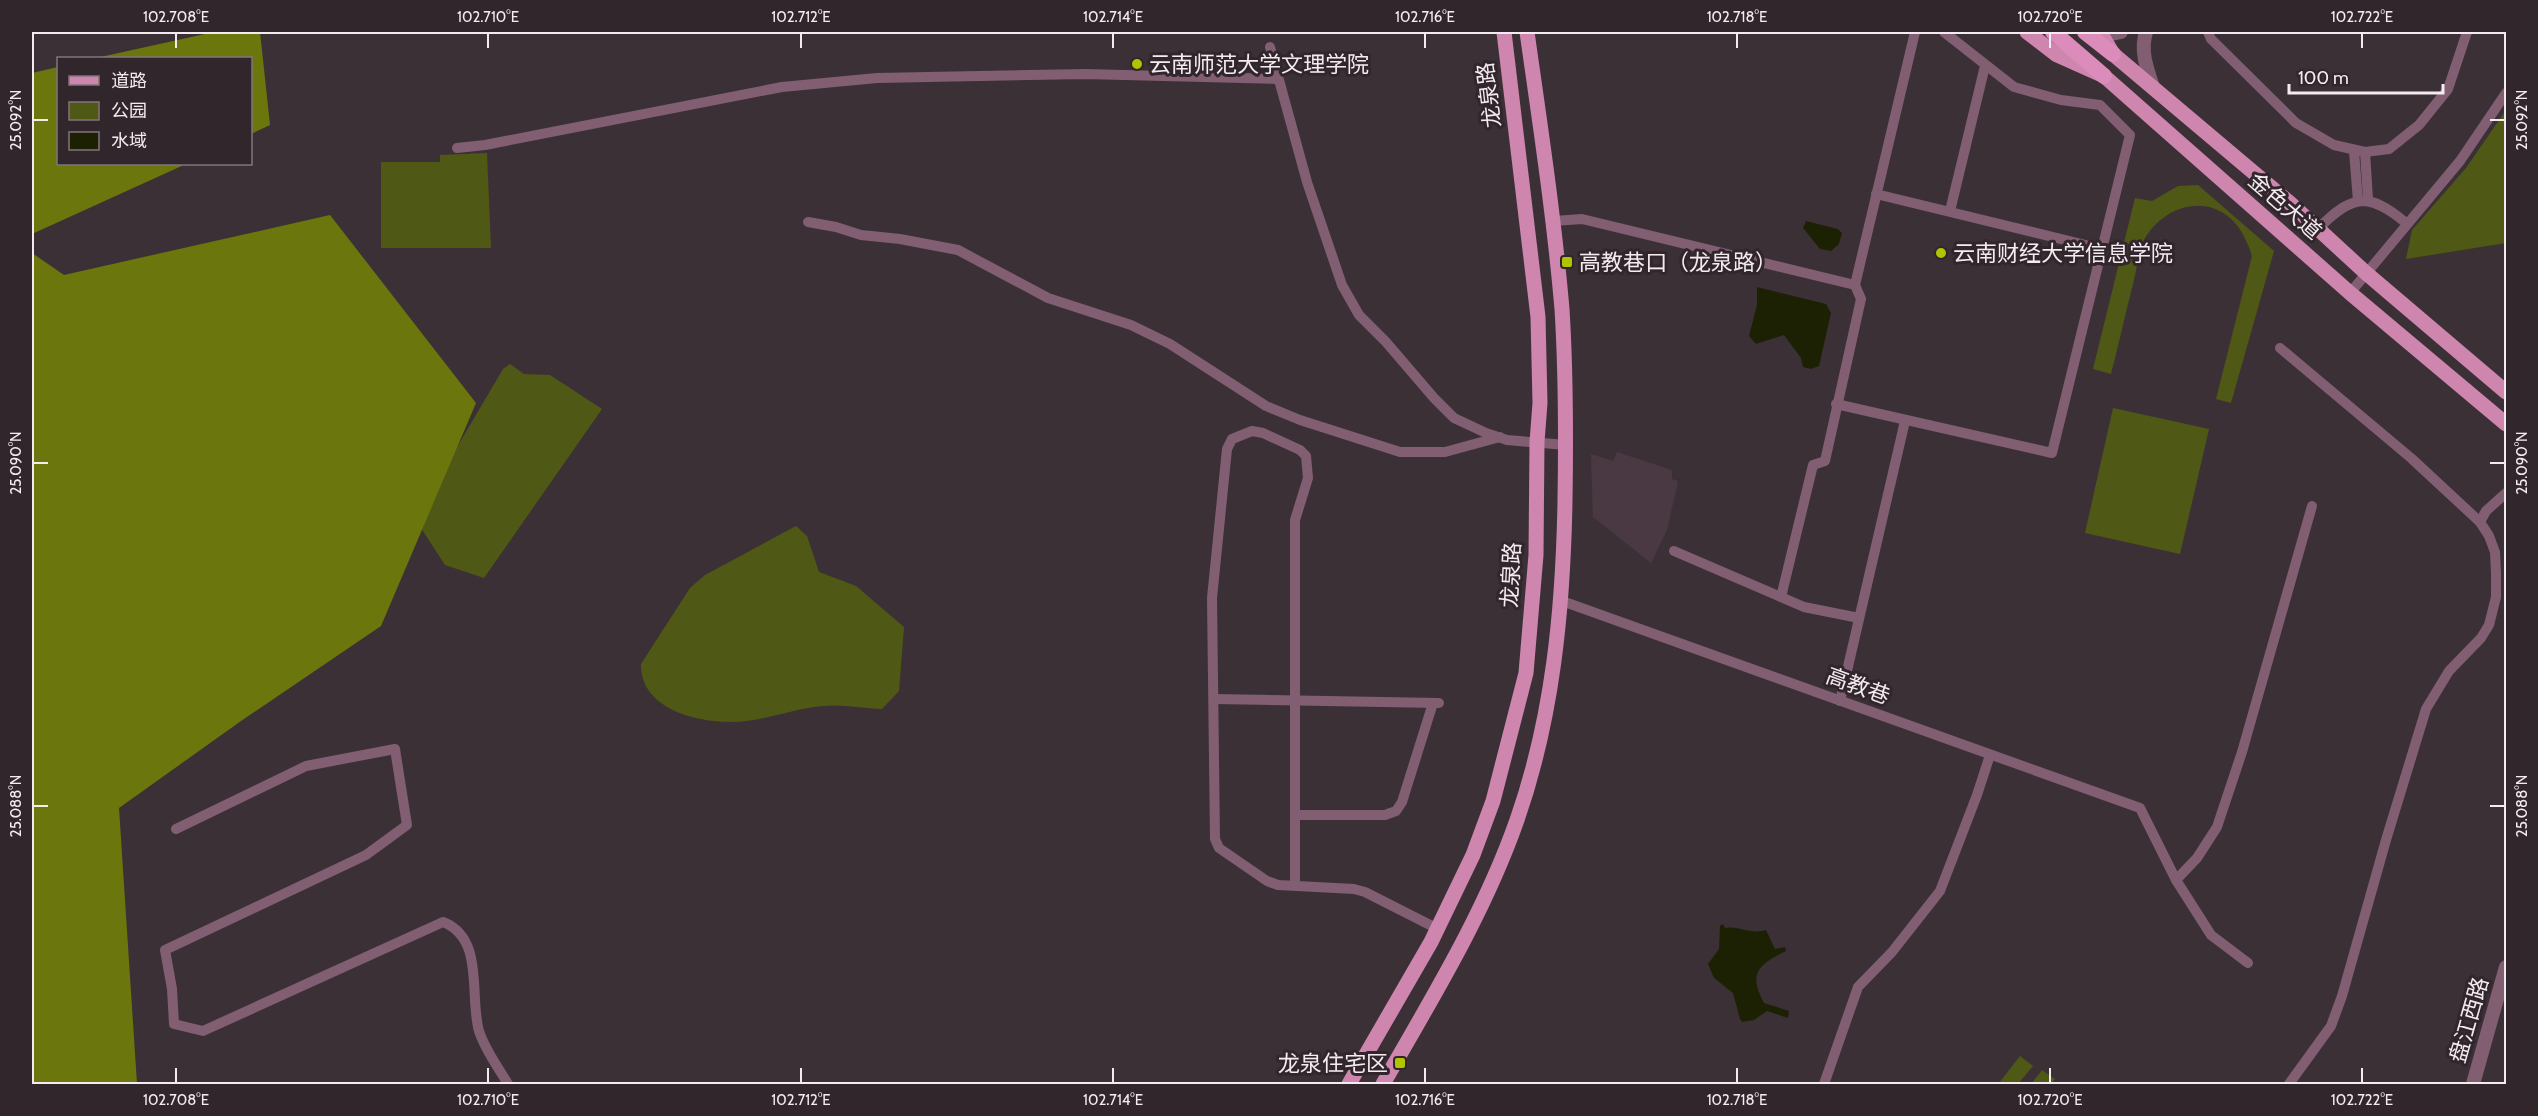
<svg xmlns="http://www.w3.org/2000/svg" width="2538" height="1116" viewBox="0 0 2538 1116" font-family="Cabin,'Noto Sans SC',sans-serif">
<style>
.built{fill:#4a3943}
.green{fill:#4f5915}
.forest{fill:#6b770c}
.water{fill:#1d2104}
.lines{fill:none;stroke-linecap:round;stroke-linejoin:round}
.minor{stroke:#825e72;stroke-width:10}
.tertiary{stroke:#825e72;stroke-width:14}
.primary{stroke:#ce85ae;stroke-width:15}
.trunk{stroke:#dc8cba;stroke-width:16}
.ticks{fill:none;stroke:#f3ebef;stroke-width:2}
.poi-dot{fill:#b0c500;stroke:#32262d;stroke-width:2}
.labels{text-anchor:middle;dominant-baseline:central;stroke-width:6;stroke-linejoin:round;paint-order:stroke}
.poi-label{font-size:22px;fill:#f3ebef;stroke:#32262d;text-anchor:start}
.street-label{font-size:22px;fill:#f3ebef;stroke:#32262d}
.neatline{fill:none;stroke:#f3ebef;stroke-width:2}
.ticks-label{font-size:15px;text-anchor:middle;fill:#f3ebef}
</style>
<rect width="100%" height="100%" fill="#3c3037"/>
<polygon class="built" points="1617,452 1672,470 1672,479 1678,481 1667,530 1651,563 1593,517 1591,454 1613,461"/>
<g class="green">
<polygon points="2506,110 2506,243 2406,259 2412,230 2466,168"/>
<polygon points="487,153 491,248 381,248 381,162 440,162 440,155"/>
<path d="M2198,185l76,66 -43,152 -15,-4 36,-143c-7,-23 -19,-43 -43,-49 -27,-6 -53,11 -65,33 -6,11 -7,28 -10,40 -8,31 -15,63 -23,94l-18,-5 42,-171 17,3 26,-15z"/>
<polygon points="510,364 524,374 550,375 602,409 484,578 445,565 421,528 420,510 503,369"/>
<polygon points="2113,408 2209,429 2180,554 2085,533"/>
<path d="M796,526l11,10 12,36 37,14 48,41 -5,64 -17,18c-20,-1 -41,-5 -60,-3 -22,2 -42,9 -63,13 -40,9 -119,-2 -118,-55l49,-76 15,-13z"/>
<polygon points="2020,1056 2033,1066 2018,1084 2002,1084 1999,1083"/>
<polygon points="2042,1070 2055,1079 2051,1084 2031,1084"/>
</g>
<g class="forest">
<polygon points="214,32 260,32 270,125 251,134 250,58 96,58"/>
<polygon points="58,67 58,164 186,164 32,234 32,73"/>
<polygon points="330,215 476,403 381,626 241,721 119,808 137,1084 32,1084 32,253 64,275"/>
</g>
<g class="water">
<polygon points="1806,221 1838,229 1842,233 1839,244 1831,251 1820,249 1803,228"/>
<polygon points="1757,287 1826,304 1831,313 1819,366 1811,369 1803,367 1801,358 1784,335 1756,344 1749,336 1757,305"/>
<path d="M1723,924l2,4c13,-3 25,7 41,2l9,19 10,-2 1,4c-28,14 -38,22 -22,52l25,8 -1,7 -21,-7 -13,9 -12,2 -2,-3 -7,-26 -19,-15 -6,-14 11,-15 1,-23z"/>
</g>
<g class="lines">
<g class="minor">
<polyline points="2208,32 2211,39 2296,123 2334,145 2365,152 2389,149 2419,125 2448,89 2467,32"/>
<polyline points="1270,47 1307,182 1342,285 1359,315 1386,342 1434,398 1454,418 1486,433 1507,440 1566,445"/>
<polyline points="457,148 485,145 782,87 877,78 1085,74 1278,79"/>
<polyline points="2354,151 2358,201"/>
<polyline points="2365,152 2368,199"/>
<polyline points="1876,194 2102,249"/>
<polyline points="1950,211 1985,66"/>
<polyline points="1554,221 1582,219 1855,285"/>
<polyline points="808,222 836,227 861,235 900,239 958,250 1048,298 1131,325 1170,344 1266,406 1300,420 1400,452 1445,452 1500,437"/>
<path d="M2318,229c33,-34 51,-38 88,-6"/>
<polyline points="2350,293 2460,161 2506,93"/>
<polyline points="2280,348 2411,458 2480,522 2489,536 2495,552 2496,573 2496,597 2489,625 2481,638 2449,671 2426,709 2386,840 2342,996 2331,1026 2289,1084"/>
<polyline points="1836,404 2052,453 2130,135 2100,105 2061,100 2014,87 1944,32"/>
<polyline points="2480,522 2486,511 2506,493"/>
<polyline points="1674,551 1804,607 1859,618"/>
<polyline points="1781,597 1813,465 1825,461 1861,299 1855,285 1915,32"/>
<polyline points="1562,601 2140,808 2176,880 2211,935 2248,963"/>
<polyline points="1215,699 1439,703"/>
<polyline points="1840,701 1905,421"/>
<polyline points="1295,815 1385,815 1396,811 1402,802 1433,703"/>
<path d="M176,829l130,-63 89,-17 12,76 -41,30 -201,95 7,39 2,35 29,7 240,-109c42,16 26,74 36,109 6,19 19,36 29,53"/>
<polyline points="2176,880 2197,858 2217,827 2242,752 2312,506"/>
<polyline points="1295,886 1295,520 1308,478 1306,456 1300,450 1263,433 1252,431 1232,439 1227,449 1212,598 1215,839 1219,848 1267,881 1278,885 1354,889 1365,892 1438,929"/>
<polyline points="1824,1084 1858,987 1892,952 1940,891 1977,795 1990,755"/>
</g>
<g class="tertiary">
<path d="M2146,32c-6,19 1,37 7,55"/>
<polyline points="2094,33 2107,35 2121,32"/>
<polyline points="2473,1084 2506,967"/>
</g>
<g class="primary">
<polyline points="2027,32 2057,55 2104,76 2350,293 2506,424"/>
<polyline points="2100,32 2113,54 2291,204 2366,273 2506,392"/>
<polyline points="1349,1084 1431,942 1473,855 1493,801 1526,673 1536,555 1537,442 1540,403 1538,317 1504,32"/>
<path d="M1383,1084c49,-86 101,-170 134,-264 36,-103 46,-210 48,-319 1,-63 1,-128 -3,-192 -8,-93 -22,-185 -35,-277"/>
</g>
<g class="trunk">
<polyline points="2053,32 2104,76"/>
<polyline points="2085,32 2113,54"/>
</g>
</g>
<path class="ticks" d="M176,33v15M488,33v15M801,33v15M1113,33v15M1425,33v15M1737,33v15M2050,33v15M2362,33v15M33,120h15M2490,120h15M33,463h15M2490,463h15M33,806h15M2490,806h15M176,1068v15M488,1068v15M801,1068v15M1113,1068v15M1425,1068v15M1737,1068v15M2050,1068v15M2362,1068v15"/>
<g class="poi-dot">
<circle cx="1137" cy="64" r="6"/>
<circle cx="1941" cy="253" r="6"/>
<rect x="1561" y="256" width="12" height="12" rx="3"/>
<rect x="1394" y="1057" width="12" height="12" rx="3"/>
</g>
<g class="labels">
<g class="poi-label">
<text x="1149" y="64">云南师范大学文理学院</text>
<text x="1953" y="253">云南财经大学信息学院</text>
<text x="1579" y="262">高教巷口（龙泉路）</text>
<text x="1388" y="1063" text-anchor="end">龙泉住宅区</text>
</g>
<g class="street-label">
<text transform="translate(1489 95) rotate(-97)">龙泉路</text>
<text transform="translate(2285 206) rotate(41)">金色大道</text>
<text transform="translate(1511 575) rotate(-87)">龙泉路</text>
<text transform="translate(1858 686) rotate(20)">高教巷</text>
<text transform="translate(2469 1020) rotate(-74)">盘江西路</text>
</g>
</g>
<rect width="2538" height="1116" fill="none" stroke="#32262d" stroke-width="66"/>
<rect x="57" y="57" width="195" height="108" fill="#32262d" stroke="#7f757b" stroke-width="1.5"/>
<rect x="69" y="76" width="30" height="9" fill="#ce85ae" stroke="#7f757b" stroke-width="1.5"/>
<text x="111" y="87" font-size="18" fill="#f3ebef">道路</text>
<rect x="69" y="102" width="30" height="18" fill="#4f5915" stroke="#7f757b" stroke-width="1.5"/>
<text x="111" y="117" font-size="18" fill="#f3ebef">公园</text>
<rect x="69" y="132" width="30" height="18" fill="#1d2104" stroke="#7f757b" stroke-width="1.5"/>
<text x="111" y="147" font-size="18" fill="#f3ebef">水域</text>
<path d="M2289 84v9h154v-9" fill="none" stroke="#f3ebef" stroke-width="3"/>
<text x="2298" y="84" font-size="18" fill="#f3ebef" stroke="#32262d" stroke-width="4.5" paint-order="stroke">100 m</text>
<rect x="33" y="33" width="2472" height="1050" class="neatline"/>
<g class="ticks-label">
<text x="176" y="22">102.708°E</text>
<text x="488" y="22">102.710°E</text>
<text x="801" y="22">102.712°E</text>
<text x="1113" y="22">102.714°E</text>
<text x="1425" y="22">102.716°E</text>
<text x="1737" y="22">102.718°E</text>
<text x="2050" y="22">102.720°E</text>
<text x="2362" y="22">102.722°E</text>
<text transform="translate(16 120) rotate(-90)" y="5">25.092°N</text>
<text transform="translate(2522 120) rotate(-90)" y="5">25.092°N</text>
<text transform="translate(16 463) rotate(-90)" y="5">25.090°N</text>
<text transform="translate(2522 463) rotate(-90)" y="5">25.090°N</text>
<text transform="translate(16 806) rotate(-90)" y="5">25.088°N</text>
<text transform="translate(2522 806) rotate(-90)" y="5">25.088°N</text>
<text x="176" y="1105">102.708°E</text>
<text x="488" y="1105">102.710°E</text>
<text x="801" y="1105">102.712°E</text>
<text x="1113" y="1105">102.714°E</text>
<text x="1425" y="1105">102.716°E</text>
<text x="1737" y="1105">102.718°E</text>
<text x="2050" y="1105">102.720°E</text>
<text x="2362" y="1105">102.722°E</text>
</g>
</svg>
